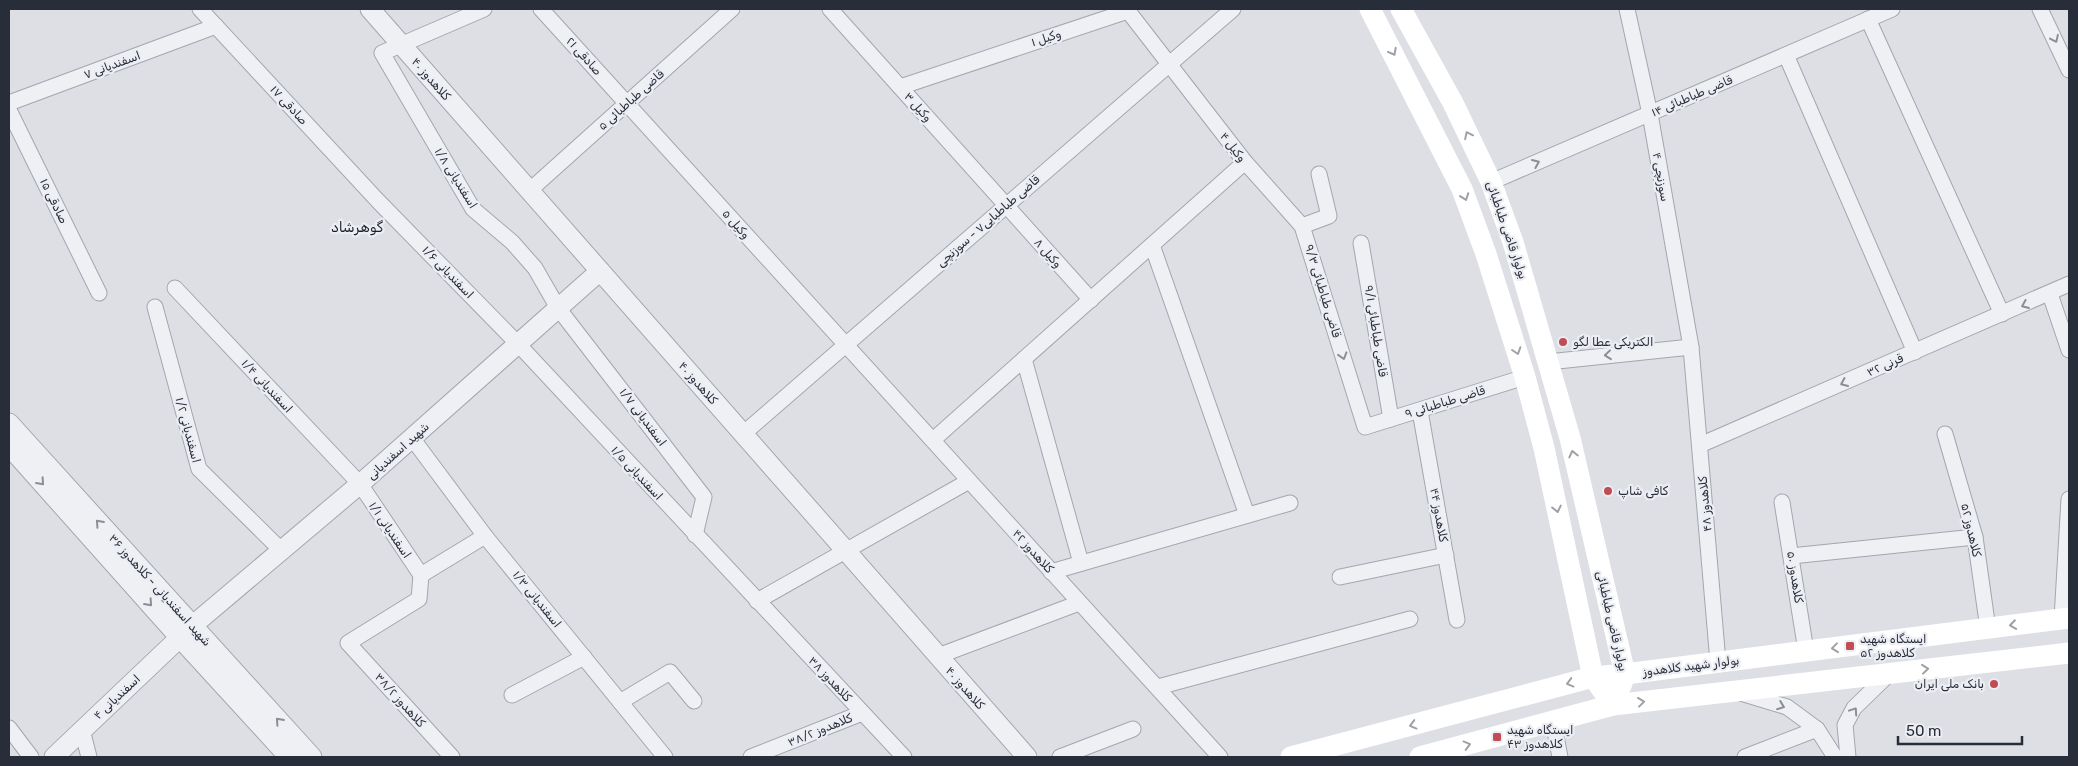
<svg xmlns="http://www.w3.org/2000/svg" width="2078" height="766" viewBox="0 0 2078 766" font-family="Rubik,'Noto Naskh Arabic',sans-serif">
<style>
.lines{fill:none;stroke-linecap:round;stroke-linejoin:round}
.minor-casing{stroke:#a3a6ae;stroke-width:17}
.tertiary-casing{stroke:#a3a6ae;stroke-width:21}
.minor{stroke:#eff0f4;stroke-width:15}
.tertiary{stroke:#eff0f4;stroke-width:19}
.secondary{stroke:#fff;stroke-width:21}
.oneway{stroke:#8c8e97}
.oneway2{stroke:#9ea0a6}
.poi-dot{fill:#c04c56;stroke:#eceef3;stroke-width:2}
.labels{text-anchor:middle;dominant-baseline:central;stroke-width:4.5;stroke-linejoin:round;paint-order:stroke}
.street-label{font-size:12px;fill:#282d3a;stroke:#eceef3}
.poi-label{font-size:12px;fill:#282d3a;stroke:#eceef3;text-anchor:start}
.neighbourhood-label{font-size:14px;fill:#1a1f2b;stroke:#eceef3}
</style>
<rect width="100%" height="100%" fill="#dddfe5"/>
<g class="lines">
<defs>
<g id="minor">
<polyline points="200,9 378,201 518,344 904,757"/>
<polyline points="484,9 382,53 473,209 512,242 535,268 558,308 704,497 695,535"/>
<polyline points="541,9 1220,757"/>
<polyline points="830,9 1091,300"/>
<polyline points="1627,9 1650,114 1691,347 1718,662"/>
<polyline points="2040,9 2069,70"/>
<polyline points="1868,19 2002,314"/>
<polyline points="1786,55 1915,352"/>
<polyline points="900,87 1128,11 1245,162 1302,226 1365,427 1525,377"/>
<polyline points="9,103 216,26"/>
<polyline points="9,110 99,293"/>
<polyline points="1491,182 1892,9"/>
<polyline points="529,191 732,9"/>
<polyline points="1302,226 1329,216 1319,174"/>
<polyline points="1361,243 1391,419"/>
<polyline points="1152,245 1247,515"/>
<polyline points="175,288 360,484 421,575"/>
<polyline points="2050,294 2069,350"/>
<polyline points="155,307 199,469 282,551"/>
<polyline points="1024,359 1081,563"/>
<polyline points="1548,362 1691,347"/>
<polyline points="1420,411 1457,620"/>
<polyline points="743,434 1233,9"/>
<polyline points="1945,434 1975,537 1988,629"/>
<polyline points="412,438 485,536 665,757"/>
<polyline points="933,440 1245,162"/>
<polyline points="1700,445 2069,284"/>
<polyline points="1782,502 1806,651"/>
<polyline points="1791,556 1975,537"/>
<polyline points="1051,572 1290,503"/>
<polyline points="421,575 419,599 348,643 452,757"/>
<polyline points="421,575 485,536"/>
<polyline points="1340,577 1446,555"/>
<polyline points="757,601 969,481"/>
<polyline points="2062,619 2069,499"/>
<polyline points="938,656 1079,603"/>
<polyline points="1158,687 1410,619"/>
<polyline points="1741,693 1787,707 1817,729 1835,757"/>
<polyline points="512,695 584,657"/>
<polyline points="620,702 670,672 694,701"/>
<polyline points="1553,721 1560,757"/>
<polyline points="9,728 31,757"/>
<polyline points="82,730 89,757"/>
<polyline points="751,757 862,713"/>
<polyline points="1060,757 1133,729"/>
<polyline points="1745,757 1817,729"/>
<polyline points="1848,757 1845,725 1854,708 1890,673"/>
</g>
<g id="tertiary">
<polyline points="370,9 1027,757"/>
<polyline points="9,423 312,757"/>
<polyline points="9,446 180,638 289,757"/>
<polyline points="54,757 192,626 360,484 600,271"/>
</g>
</defs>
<use href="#minor" class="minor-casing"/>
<use href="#tertiary" class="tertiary-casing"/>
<use href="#minor" class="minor"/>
<use href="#tertiary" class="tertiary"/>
<g class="secondary">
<polyline points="1370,9 1462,189 1486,254 1525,377 1544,448 1593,677 1613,705"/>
<polyline points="1401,9 1453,103 1491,182 1513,242 1570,438 1625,674 1621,686"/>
<polyline points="1291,757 1593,677 1625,674 2069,618"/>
<polyline points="1420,757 1613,705 2069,653"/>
</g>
</g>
<defs><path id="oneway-chevron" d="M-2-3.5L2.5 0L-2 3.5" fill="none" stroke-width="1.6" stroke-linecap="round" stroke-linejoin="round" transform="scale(1.25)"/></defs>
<g class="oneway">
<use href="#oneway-chevron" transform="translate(2055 39) rotate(65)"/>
<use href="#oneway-chevron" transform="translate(1536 163) rotate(-23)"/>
<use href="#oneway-chevron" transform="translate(2025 305) rotate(157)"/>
<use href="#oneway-chevron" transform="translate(1608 355) rotate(174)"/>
<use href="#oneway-chevron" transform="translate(1343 356) rotate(73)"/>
<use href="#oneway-chevron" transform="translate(1844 383) rotate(156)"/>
<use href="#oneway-chevron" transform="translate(41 482) rotate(48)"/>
<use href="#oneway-chevron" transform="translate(99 523) rotate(-132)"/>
<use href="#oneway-chevron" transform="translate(149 603) rotate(48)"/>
<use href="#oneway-chevron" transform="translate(1781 706) rotate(21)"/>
<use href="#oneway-chevron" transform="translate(1854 711) rotate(-56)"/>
<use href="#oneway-chevron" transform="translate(279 721) rotate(-132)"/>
</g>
<g class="oneway2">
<use href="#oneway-chevron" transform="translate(1393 52) rotate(62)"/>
<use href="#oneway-chevron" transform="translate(1468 135) rotate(-116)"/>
<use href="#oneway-chevron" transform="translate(1465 197) rotate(70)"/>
<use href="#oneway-chevron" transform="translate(1517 351) rotate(72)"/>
<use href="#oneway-chevron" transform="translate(1573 454) rotate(-103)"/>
<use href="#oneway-chevron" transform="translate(1557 509) rotate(78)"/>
<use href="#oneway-chevron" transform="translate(2013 625) rotate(172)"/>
<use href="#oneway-chevron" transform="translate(1835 648) rotate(173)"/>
<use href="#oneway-chevron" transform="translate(1925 669) rotate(-6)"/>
<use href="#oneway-chevron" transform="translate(1570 683) rotate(165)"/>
<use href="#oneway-chevron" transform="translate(1641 702) rotate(-7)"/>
<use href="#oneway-chevron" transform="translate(1413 725) rotate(165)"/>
<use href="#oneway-chevron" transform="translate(1467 745) rotate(-15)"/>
</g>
<g class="poi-dot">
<circle cx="1563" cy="342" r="5"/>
<circle cx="1608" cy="491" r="5"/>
<rect x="1845" y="641" width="10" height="10" rx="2.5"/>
<circle cx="1994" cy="684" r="5"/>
<rect x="1492" y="732" width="10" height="10" rx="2.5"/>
</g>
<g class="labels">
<g class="street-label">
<text transform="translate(1046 38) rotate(-18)">وکيل ۱</text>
<text transform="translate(584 56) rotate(48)">صادقی ۲۱</text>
<text transform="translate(112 65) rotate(-20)">اسفندیانی ۷</text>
<text transform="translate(431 79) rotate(49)">کلاهدوز ۴۰</text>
<text transform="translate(1692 96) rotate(-23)">قاضی طباطبائی ۱۴</text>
<text transform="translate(631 100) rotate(-42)">قاضی طباطبائی ۵</text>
<text transform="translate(289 105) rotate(47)">صادقی ۱۷</text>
<text transform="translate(918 107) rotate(48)">وکيل ۳</text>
<text transform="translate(1233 147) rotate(52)">وکيل ۴</text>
<text transform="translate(1661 177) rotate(80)">سوزنچی ۴</text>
<text transform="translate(456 178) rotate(58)">اسفندیانی ۱/۸</text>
<text transform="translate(54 201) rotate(64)">صادقی ۱۵</text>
<text transform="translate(988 221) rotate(-41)">قاضی طباطبایی۷ - سوزنچی</text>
<text transform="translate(736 224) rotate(48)">وکيل ۵</text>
<text transform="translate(1507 230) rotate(71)">بولوار قاضی طباطبائی</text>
<text transform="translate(1048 253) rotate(48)">وکيل ۸</text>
<text transform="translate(448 272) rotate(46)">اسفندیانی ۱/۶</text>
<text transform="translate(1323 291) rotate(73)">قاضی طباطبائی ۹/۳</text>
<text transform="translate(1376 331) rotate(81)">قاضی طباطبائی ۹/۱</text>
<text transform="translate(1885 365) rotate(-24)">قرنی ۳۲</text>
<text transform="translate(698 383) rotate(49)">کلاهدوز ۴۰</text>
<text transform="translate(267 386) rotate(47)">اسفندیانی ۱/۴</text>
<text transform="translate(1445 402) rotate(-17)">قاضی طباطبائی ۹</text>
<text transform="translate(643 417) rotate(53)">۱/۷ اسفندیانی</text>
<text transform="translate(188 430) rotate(75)">اسفندیانی ۱/۲</text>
<text transform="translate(398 451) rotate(-42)">شهید اسفندیانی</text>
<text transform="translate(637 473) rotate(47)">اسفندیانی ۱/۵</text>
<text transform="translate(1705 504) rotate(-95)">کلاهدوز ۴۸</text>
<text transform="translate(1439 515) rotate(80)">کلاهدوز ۴۴</text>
<text transform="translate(390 530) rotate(56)">اسفندیانی ۱/۱</text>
<text transform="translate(1971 530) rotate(77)">کلاهدوز ۵۲</text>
<text transform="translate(1033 551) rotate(48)">کلاهدوز ۴۲</text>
<text transform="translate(1795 577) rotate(81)">کلاهدوز ۵۰</text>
<text transform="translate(160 590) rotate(48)">شهید اسفندیانی - کلاهدوز ۳۶</text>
<text transform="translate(537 599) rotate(51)">اسفندیانی ۱/۳</text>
<text transform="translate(1612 621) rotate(77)">بولوار قاضی طباطبائی</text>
<text transform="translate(1691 666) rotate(-7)">بولوار شهید کلاهدوز</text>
<text transform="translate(830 679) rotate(47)">کلاهدوز ۳۸</text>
<text transform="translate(965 688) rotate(49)">کلاهدوز ۴۰</text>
<text transform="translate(117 697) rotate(-43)">اسفندیانی ۴</text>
<text transform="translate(400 700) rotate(48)">کلاهدوز ۳۸/۲</text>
<text transform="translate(820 730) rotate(-22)">کلاهدوز ۳۸/۲</text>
</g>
<g class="poi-label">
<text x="1573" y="342">الکتریکی عطا لگو</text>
<text x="1618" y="491">کافی شاپ</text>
<text x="1860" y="639">ایستگاه شهید<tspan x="1860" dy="14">کلاهدوز ۵۲</tspan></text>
<text x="1984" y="684" text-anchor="end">بانک ملی ایران</text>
<text x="1507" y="730">ایستگاه شهید<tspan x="1507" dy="14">کلاهدوز ۴۳</tspan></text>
</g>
<g class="neighbourhood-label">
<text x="357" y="227">گوهرشاد</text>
</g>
</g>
<rect width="2078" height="766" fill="none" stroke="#282d3a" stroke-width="20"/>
<path d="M1898 736v8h124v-8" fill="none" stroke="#282d3a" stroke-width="2.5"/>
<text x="1906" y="736" font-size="15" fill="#282d3a" stroke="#eceef3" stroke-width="4" paint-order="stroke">50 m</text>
</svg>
